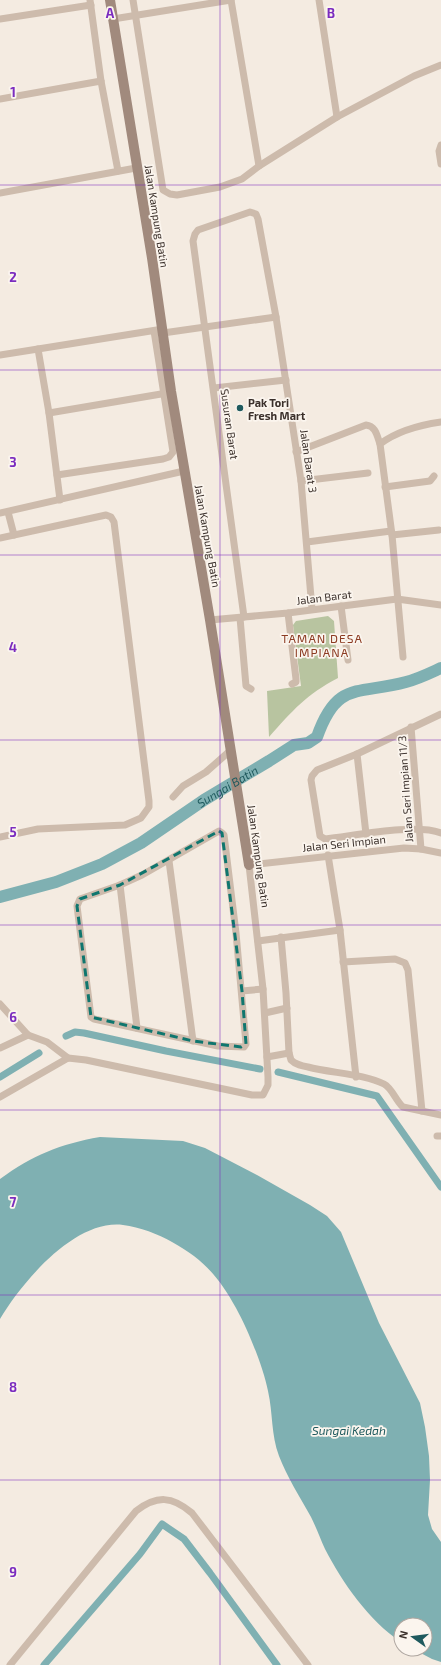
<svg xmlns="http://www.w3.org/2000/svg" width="441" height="1665" viewBox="0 0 441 1665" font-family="'Exo 2',sans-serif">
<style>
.green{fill:#b8c4a0}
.water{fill:#7fb0b2}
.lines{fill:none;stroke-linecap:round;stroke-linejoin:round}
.canal{stroke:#7fb0b2;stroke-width:7}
.river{stroke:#7fb0b2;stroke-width:12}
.street{stroke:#cdbbac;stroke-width:7}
.secondary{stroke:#a18a7d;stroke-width:10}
.marked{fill:none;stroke:#0f766e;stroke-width:3;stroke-dasharray:8 5;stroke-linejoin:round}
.grid{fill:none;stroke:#7b2cbf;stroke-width:1;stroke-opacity:0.55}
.poi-dot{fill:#1f5a5e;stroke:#fbf5ee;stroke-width:1.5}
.labels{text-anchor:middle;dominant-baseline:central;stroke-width:3.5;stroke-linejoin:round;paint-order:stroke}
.street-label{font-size:11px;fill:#3b302b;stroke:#fbf5ee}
.poi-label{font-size:11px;font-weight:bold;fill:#3b302b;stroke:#fbf5ee;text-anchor:start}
.neighbourhood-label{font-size:12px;letter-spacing:1px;fill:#8c3b22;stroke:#fbf5ee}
.water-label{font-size:12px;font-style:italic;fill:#1f5a5e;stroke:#fbf5ee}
.grid-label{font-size:13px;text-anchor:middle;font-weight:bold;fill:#7b2cbf;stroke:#fbf5ee;stroke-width:3.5;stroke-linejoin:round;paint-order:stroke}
</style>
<rect width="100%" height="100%" fill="#f4ebe1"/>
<path class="green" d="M328,616l6,5 4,57c-31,16 -46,33 -69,59l-2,-46 34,-5 -8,-61 3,-4z"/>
<path class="water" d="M100,1137l83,4 22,7 52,27 53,30 17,11 14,16 38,91 41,80 5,24 4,29 1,24 -2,35 4,14 9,13v120l-9,-3 -19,-10h12v-24h-24v17c-32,-21 -59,-60 -76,-93 -5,-11 -9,-22 -14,-32 -11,-20 -24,-40 -32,-61 -8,-21 -6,-43 -11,-65 -5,-25 -20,-61 -32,-83 -17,-31 -33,-49 -64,-66 -14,-8 -32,-15 -49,-17 -48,-6 -101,57 -123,94v-140c33,-24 60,-35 100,-42z"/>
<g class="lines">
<g class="canal">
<polyline points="66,1036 75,1032 84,1033 166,1051 260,1069"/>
<polyline points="278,1072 377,1096 441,1187"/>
<polyline points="0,1077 39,1053"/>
<polyline points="44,1665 140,1554 162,1524 184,1539 210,1573 277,1665"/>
</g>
<path class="river" id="s1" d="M0,897l56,-15 46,-18 39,-21 63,-43 65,-39 25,-16 14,-2 9,-6c20,-57 41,-42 89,-55 12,-3 24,-9 35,-14"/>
<g class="street">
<polyline points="90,0 101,81 118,171"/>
<polyline points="133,0 163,190 170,194 177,195 220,187 242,179 259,166 337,117 414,76 441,65"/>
<polyline points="231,0 259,166"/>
<polyline points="319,0 337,117"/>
<polyline points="0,19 91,5"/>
<polyline points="113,19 231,0"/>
<polyline points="0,99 101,81"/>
<polyline points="441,145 439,151 441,164"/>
<polyline points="0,193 136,168"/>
<polyline points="163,333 276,317"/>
<polyline points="0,355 38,349"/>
<polyline points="214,388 286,380"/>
<polyline points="49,413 167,393"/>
<path d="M296,452l70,-27c10,1 11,11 14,19"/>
<polyline points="57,475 163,459 169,457 173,452 154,331"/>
<polyline points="301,481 368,473"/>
<polyline points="385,487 430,481 434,476"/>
<polyline points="60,500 49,413 38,349 163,329"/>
<polyline points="8,512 14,535"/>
<polyline points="0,513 184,471"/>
<polyline points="392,535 439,530"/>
<polyline points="0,538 106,515 111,517 114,522 149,801 149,807 141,818 125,825 38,829 0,837"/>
<polyline points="307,542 391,531"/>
<polyline points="341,606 348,660"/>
<polyline points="288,613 296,679 296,682 292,684"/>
<polyline points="244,617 193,241 195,234 198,230 250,212 256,214 258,219 276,317 301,481 312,609"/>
<polyline points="240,618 246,686 251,689"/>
<polyline points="210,620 288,613 397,599 441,605"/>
<path d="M403,657l-11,-122 -12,-91c16,-12 40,-19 61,-22"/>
<path d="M441,714l-84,40 -40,16 -5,6 -1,4 9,56 5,3c29,-3 90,-16 116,-6"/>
<polyline points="411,727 421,849"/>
<polyline points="357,754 366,834"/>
<polyline points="173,797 183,786 206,772 231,750"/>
<polygon points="219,831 222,833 224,835 236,933 246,1044 244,1047 218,1046 94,1019 91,1017 77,906 80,899 120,885 142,875"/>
<polyline points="328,855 340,930 356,1077"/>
<polyline points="169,861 193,1041"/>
<polyline points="120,885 137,1028"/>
<path d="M281,937l5,56 3,60 2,7c5,5 11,6 17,7 23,6 57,7 76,17 8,4 12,17 19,23l38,8"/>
<polyline points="258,941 340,930"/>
<polyline points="343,962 395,959 405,963 408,970 422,1111"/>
<polyline points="242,991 263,989"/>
<polyline points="0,1004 28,1035 47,1042 68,1058"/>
<polyline points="265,1013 287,1008"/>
<polyline points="0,1048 28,1035"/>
<polyline points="267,1057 289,1053"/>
<polyline points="0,1097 68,1058 86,1060 252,1095 263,1095 268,1085 268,1077 263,989 249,865 404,848 421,849 441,853"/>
<polyline points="437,1136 441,1136"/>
<path d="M10,1665l126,-154c21,-16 36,-15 56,2l116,152"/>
</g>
<polyline class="secondary" points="110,0 152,258 171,391 210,620 249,865"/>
</g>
<path class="marked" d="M219,831l3,2 20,158 4,53 -5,3 -48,-6 -102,-24 -14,-111 3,-7 40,-14z"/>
<path class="grid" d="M220,0v1665M0,185h441M0,370h441M0,555h441M0,740h441M0,925h441M0,1110h441M0,1295h441M0,1480h441"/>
<circle class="poi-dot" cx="240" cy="408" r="4"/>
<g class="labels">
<g class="street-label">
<text transform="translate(157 216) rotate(81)">Jalan Kampung Batin</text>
<text transform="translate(230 424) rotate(82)">Susuran Barat</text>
<text transform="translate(309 461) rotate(82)">Jalan Barat 3</text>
<text transform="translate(208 536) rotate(80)">Jalan Kampung Batin</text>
<text transform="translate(324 597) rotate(-7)">Jalan Barat</text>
<text transform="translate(405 789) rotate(-94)">Jalan Seri Impian 11/3</text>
<text transform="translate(344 843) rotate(-6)">Jalan Seri Impian</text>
<text transform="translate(259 856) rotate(82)">Jalan Kampung Batin</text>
</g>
<g class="poi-label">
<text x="248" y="402">Pak Tori<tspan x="248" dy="13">Fresh Mart</tspan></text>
</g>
<g class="neighbourhood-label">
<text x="322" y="638">TAMAN DESA<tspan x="322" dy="14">IMPIANA</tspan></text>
</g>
<g class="water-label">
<text stroke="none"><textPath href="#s1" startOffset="255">Sungai Batin</textPath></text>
<text x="349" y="1430">Sungai Kedah</text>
</g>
</g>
<g class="grid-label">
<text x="110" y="18">A</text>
<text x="331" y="18">B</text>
<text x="13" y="97">1</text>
<text x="13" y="282">2</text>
<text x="13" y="467">3</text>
<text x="13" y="652">4</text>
<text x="13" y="837">5</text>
<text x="13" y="1022">6</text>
<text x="13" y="1207">7</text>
<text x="13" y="1392">8</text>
<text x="13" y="1577">9</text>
</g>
<g transform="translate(413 1637) rotate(284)"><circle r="19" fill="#fbf5ee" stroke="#aea6a0"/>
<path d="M0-3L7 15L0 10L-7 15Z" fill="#1f5a5e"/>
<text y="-6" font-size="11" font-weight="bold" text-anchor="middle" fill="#3b302b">N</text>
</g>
</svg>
